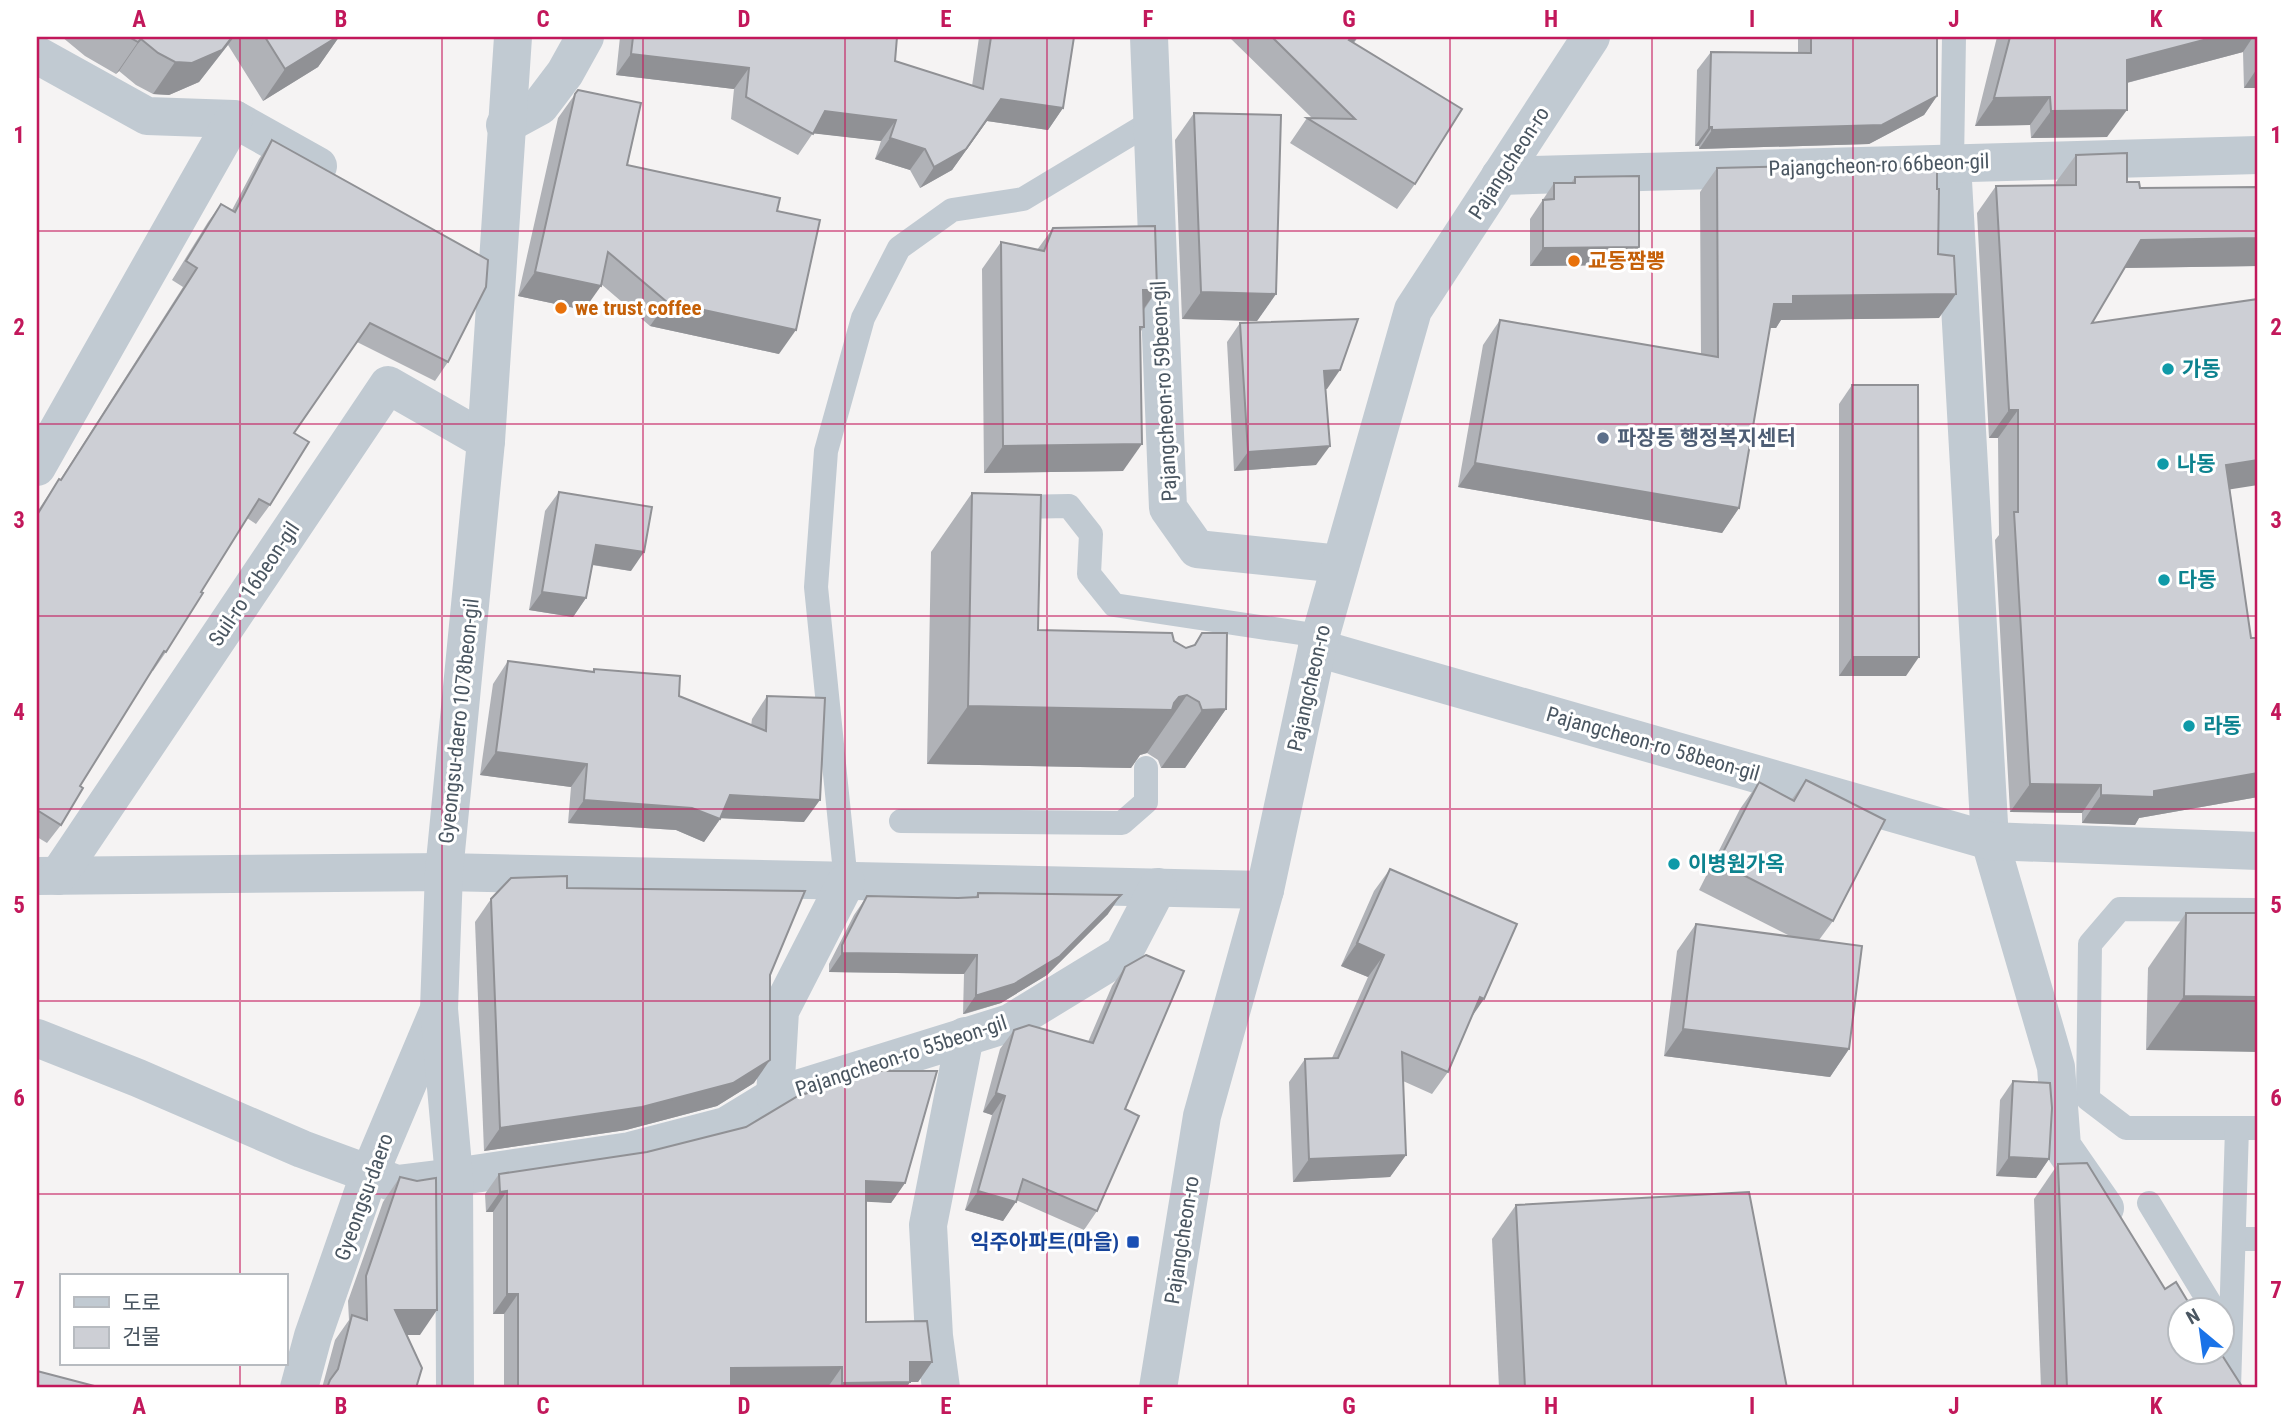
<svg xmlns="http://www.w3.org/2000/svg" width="2295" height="1425" viewBox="0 0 2295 1425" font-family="'Roboto Condensed','Noto Sans KR',sans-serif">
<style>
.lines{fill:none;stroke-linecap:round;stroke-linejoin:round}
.service{stroke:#c1cad2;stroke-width:24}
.minor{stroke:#c1cad2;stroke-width:38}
.tertiary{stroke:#c1cad2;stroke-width:38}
.wall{fill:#b0b2b7}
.shaded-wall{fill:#909195}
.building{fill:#cdcfd5;stroke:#909195;stroke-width:2}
.grid{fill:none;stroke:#c2185b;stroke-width:2;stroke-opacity:0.55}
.food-dot{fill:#e8710a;stroke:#fff;stroke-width:2.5}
.culture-dot{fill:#0f9aa8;stroke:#fff;stroke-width:2.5}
.service-dot{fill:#5c6f8a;stroke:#fff;stroke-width:2.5}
.transit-dot{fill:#1a4fb4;stroke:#fff;stroke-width:2.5}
.labels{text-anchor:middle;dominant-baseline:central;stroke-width:6;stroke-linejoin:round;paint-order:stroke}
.street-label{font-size:21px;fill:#4a5661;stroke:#fff}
.food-label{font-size:21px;font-weight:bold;fill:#c56008;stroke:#fff;text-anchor:start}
.culture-label{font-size:21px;font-weight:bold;fill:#0d838f;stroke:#fff;text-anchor:start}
.service-label{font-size:21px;font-weight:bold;fill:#4e5e75;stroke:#fff;text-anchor:start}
.transit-label{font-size:21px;font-weight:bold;fill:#164399;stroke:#fff;text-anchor:end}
.neatline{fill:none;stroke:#c2185b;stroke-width:2.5}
.grid-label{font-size:23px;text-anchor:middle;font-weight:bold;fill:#c2185b}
</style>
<rect width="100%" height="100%" fill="#f5f3f3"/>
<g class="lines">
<g class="service">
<polyline points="1952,163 1954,37"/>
<polyline points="1009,507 1069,506 1091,534 1089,574 1114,605 1320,636"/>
<polyline points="901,821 1122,823 1146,802 1146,768"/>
<polyline points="846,882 816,587 826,451 863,318 899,248 952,210 1023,199 1151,122"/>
<polyline points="2258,910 2120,909 2090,944 2088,1099 2126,1128 2258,1128"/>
<polyline points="2149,1203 2214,1310"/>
<polyline points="2234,1239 2258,1239"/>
<polyline points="2229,1388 2237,1128"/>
</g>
<g class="minor">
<polyline points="1149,37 1168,508 1197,549 1340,564"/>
<polyline points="37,55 147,116 234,119 318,166"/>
<polyline points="505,125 540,106 565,73 585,37"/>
<polyline points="1952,163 1990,841 2056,1067 2062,1146 2105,1208"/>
<polyline points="1500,176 2258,155"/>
<polyline points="37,467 234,119"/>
<polyline points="1317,648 1990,841 2258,851"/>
<polyline points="37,876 444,872 1265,890"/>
<polyline points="58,876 388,385 486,441"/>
<polyline points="37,1038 138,1078 302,1149 397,1184 454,1177 630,1151 726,1126 775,1096 1010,1023 1123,954 1158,887"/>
<polyline points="775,1096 780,1011 846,882"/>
<polyline points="299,1388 313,1336 369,1175 437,1014"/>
<polyline points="455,1388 454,1177 439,1009 444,872 486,441 513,37"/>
<polyline points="941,1388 934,1336 928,1225 965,1036"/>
</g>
<polyline class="tertiary" points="1158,1388 1202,1116 1265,890 1317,648 1413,310 1591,37"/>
</g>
<g class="wall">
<polygon points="62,37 339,37 318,67 263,101 228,45 199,82 169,95 153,94 136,85 119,71 116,74 85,56"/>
<polygon points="620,37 897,37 895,61 972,86 979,37 1074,37 1063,108 1048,130 987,121 952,170 920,188 910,170 875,159 881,141 813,133 798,155 731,119 734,89 616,75"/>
<polygon points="1229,37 1358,37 1354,43 1415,184 1397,209 1290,143 1307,118 1312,118"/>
<polygon points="1798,37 1937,37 1937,96 1924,115 1869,144 1699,149 1699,146 1695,146 1697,70 1711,52 1798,53"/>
<polygon points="1997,37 2258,37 2258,88 2244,88 2243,52 2127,83 2107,137 2031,138 2030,125 1975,126"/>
<polygon points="578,90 627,165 779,354 650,326 601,284 584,310 518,296 558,118"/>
<polygon points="1194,113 1276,294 1257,321 1182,319 1175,140"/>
<polygon points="272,140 448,362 435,381 357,342 294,433 270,505 256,524 247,518 201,592 166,652 153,671 152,670 80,786 61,825 47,843 37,837 37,512 59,479 60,480 183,287 172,280 208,222 221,204 232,210 259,159"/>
<polygon points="2076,155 2127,182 2140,188 2258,187 2258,266 2125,268 2092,323 2230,489 2251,638 2258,638 2258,797 2139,818 2135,825 2082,823 2082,813 2010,812 1995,540 1999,535 1998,438 1989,438 1977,213 1996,186 2056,185 2056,182"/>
<polygon points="1797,166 1795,169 1938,254 1939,318 1781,320 1776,328 1770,328 1739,508 1722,533 1458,487 1483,345 1500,320 1701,354 1700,192 1717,168"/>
<polygon points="1575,177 1639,247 1626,265 1530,266 1530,219 1554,183 1571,183"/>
<polygon points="1053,228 1157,290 1144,310 1144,327 1141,331 1123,471 984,473 982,269 1001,242 1037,250"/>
<polygon points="1240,323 1327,389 1325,389 1316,465 1234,471 1227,342"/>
<polygon points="1852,385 1906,676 1839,676 1839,404"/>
<polygon points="559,492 631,571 592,565 586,598 573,617 529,610 545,511"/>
<polygon points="972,493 1038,630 1174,641 1186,648 1193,646 1202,633 1226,709 1185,768 1161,768 1158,760 1147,753 1140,755 1131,768 927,764 931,552"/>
<polygon points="508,661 592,672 594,669 679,696 751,726 752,719 767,696 804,822 721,818 704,842 676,830 568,823 571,787 480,775 493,684"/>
<polygon points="1806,780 1833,921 1819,940 1849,1049 1830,1077 1664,1056 1677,951 1696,924 1790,936 1699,890 1740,809 1759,782 1792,799"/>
<polygon points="1390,869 1472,1016 1448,1072 1432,1094 1403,1081 1406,1155 1390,1177 1293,1182 1289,1082 1305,1059 1332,1058 1368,977 1341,966 1374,891"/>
<polygon points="567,888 770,975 754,1083 717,1106 626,1130 484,1151 475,922 491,899"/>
<polygon points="978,893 1108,914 1047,975 1001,1003 965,1014 963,1014 964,974 829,972 829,964 854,915 867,896 958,898 975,897"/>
<polygon points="2186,913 2258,913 2146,1050 2148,968"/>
<polygon points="1125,967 1125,1109 1097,1211 1084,1230 1016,1200 1003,1221 965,1210 992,1115 983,1112 1000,1049 1014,1030 1088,1042 1112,986"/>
<polygon points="2013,1081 2049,1159 2036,1178 1996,1176 2000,1100"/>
<polygon points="2058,1164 2165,1289 2243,1388 2041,1388 2034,1199"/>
<polygon points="499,1174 905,1183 891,1203 866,1201 866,1322 932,1362 918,1382 910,1382 906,1388 828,1388 828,1387 504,1388 504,1314 493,1314 493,1212 486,1212 485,1194"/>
<polygon points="400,1177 420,1335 407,1335 416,1388 322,1388 335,1340 349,1320 348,1301 383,1202"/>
<polygon points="1516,1205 1787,1388 1499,1388 1492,1239"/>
</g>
<g class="shaded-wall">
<polygon points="232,37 234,37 199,82 169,95 153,94 175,62"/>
<polygon points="337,37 339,37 318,67 263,101 285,69"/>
<polygon points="1352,37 1358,37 1332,65 1349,40"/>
<polygon points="2215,37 2253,37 2243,52 2107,88 2127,60"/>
<polygon points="141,39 119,71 116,74 138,42"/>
<polygon points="631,54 749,68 734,89 616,75"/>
<polygon points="2258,67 2258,88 2244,88"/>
<polygon points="1937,96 1924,115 1869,144 1699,149 1712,130"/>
<polygon points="2050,97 2030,125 1975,126 1994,98"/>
<polygon points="1001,99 1063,108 1048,130 987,121 952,170 920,188 934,167"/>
<polygon points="2127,110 2107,137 2031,138 2051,111"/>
<polygon points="825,111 896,120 881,141 810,133"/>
<polygon points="1709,127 1712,127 1699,146 1695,146"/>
<polygon points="890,138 925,149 910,170 875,159"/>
<polygon points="2258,238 2258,266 2121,268 2141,240"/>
<polygon points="1639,247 1626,265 1530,266 1543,248"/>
<polygon points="535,272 601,286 584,310 518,296"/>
<polygon points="1143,290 1157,290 1138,317"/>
<polygon points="1201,292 1276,294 1257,321 1182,319"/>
<polygon points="1956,294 1939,318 1781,320 1776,328 1757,328 1774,304 1793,296"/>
<polygon points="667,302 796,330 779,354 650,326"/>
<polygon points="1340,370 1327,389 1311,390 1324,371"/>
<polygon points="2009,410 2018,410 1998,438 1989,438"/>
<polygon points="1142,444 1123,471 984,473 1003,446"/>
<polygon points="1330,446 1316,465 1234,471 1248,452"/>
<polygon points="2258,460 2258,485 2207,493 2226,465"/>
<polygon points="1475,463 1739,508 1722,533 1458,487"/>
<polygon points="596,545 644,552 631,571 582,563"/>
<polygon points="542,592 586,598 573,617 529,610"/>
<polygon points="1852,657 1919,657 1906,676 1839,676"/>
<polygon points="1187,695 1147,753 1140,755 1131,768 927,764 968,706 1179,697"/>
<polygon points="1226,709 1185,768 1161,768 1202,710"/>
<polygon points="496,752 587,764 571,787 480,775"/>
<polygon points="2258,773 2258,797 2139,818 2135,825 2082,823 2101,795 2154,791"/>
<polygon points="2030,784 2101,785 2082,813 2010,812"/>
<polygon points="730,795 820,800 804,822 717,818 720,819 704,842 676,830 568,823 584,800"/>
<polygon points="1121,895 1108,914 1047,975 1001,1003 963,1014 976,995"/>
<polygon points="1357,943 1384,955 1368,977 1341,966"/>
<polygon points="842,953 977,955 964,974 829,972"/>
<polygon points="2184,996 2258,997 2258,1052 2146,1050"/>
<polygon points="1480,997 1484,999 1469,1021"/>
<polygon points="1683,1029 1849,1049 1830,1077 1664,1056"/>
<polygon points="770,1060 754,1083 717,1106 626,1130 484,1151 500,1128"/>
<polygon points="996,1093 1005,1096 992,1115 983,1112"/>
<polygon points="1406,1155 1390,1177 1293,1182 1309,1159"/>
<polygon points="2009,1157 2049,1159 2036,1178 1996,1176"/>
<polygon points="866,1181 905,1183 891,1203 852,1201"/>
<polygon points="507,1191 493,1212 486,1212 500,1192"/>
<polygon points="978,1191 1016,1202 1003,1221 965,1210"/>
<polygon points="507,1294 518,1294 504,1314 493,1314"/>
<polygon points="395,1310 437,1310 420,1335 377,1335"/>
<polygon points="910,1362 932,1362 918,1382 896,1382"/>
<polygon points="842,1367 828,1387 717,1388 731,1368"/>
<polygon points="910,1382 906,1388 838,1388 842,1383"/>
</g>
<g class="building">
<polygon points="129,37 232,37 222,50 192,63 175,62 158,53 141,39 138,42"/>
<polygon points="265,37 337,37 285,69"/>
<polygon points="633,37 897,37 895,61 983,89 991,37 1074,37 1063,108 1001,99 966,149 934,167 925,149 890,138 896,120 825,111 813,134 746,97 749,68 631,54"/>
<polygon points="1272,37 1352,37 1349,40 1462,109 1415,184 1307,118 1355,119"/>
<polygon points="1811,37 1937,37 1937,96 1882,125 1712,130 1712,127 1709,127 1711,52 1811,53"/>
<polygon points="2010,37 2215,37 2127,60 2127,110 2051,111 2050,97 1994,98"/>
<polygon points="578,90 641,103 627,165 780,198 777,211 820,220 796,330 667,302 608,252 601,286 535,272 575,94"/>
<polygon points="1194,113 1281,115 1276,294 1201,292"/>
<polygon points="272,140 488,260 486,287 448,362 370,323 294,433 309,442 270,505 259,499 201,592 203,593 166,652 164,651 80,786 83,788 61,825 37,810 37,515 59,479 61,480 197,268 186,261 221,204 235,212"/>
<polygon points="2127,153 2127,182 2139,182 2140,188 2258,187 2258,238 2141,240 2092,323 2258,299 2258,460 2226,465 2251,638 2258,638 2258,773 2154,791 2154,797 2101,795 2101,785 2030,784 2014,512 2018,512 2018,410 2009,410 1996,186 2076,185 2076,155"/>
<polygon points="1797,166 1790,169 1937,168 1937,189 1939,189 1938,254 1954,256 1956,294 1793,296 1793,304 1774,304 1739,508 1475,463 1500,320 1718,357 1717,168"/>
<polygon points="1639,176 1639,247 1543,248 1543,200 1554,199 1554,183 1575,183 1575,177"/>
<polygon points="1155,226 1157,290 1143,290 1144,327 1140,327 1142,444 1003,446 1001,242 1044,251 1053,228"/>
<polygon points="1358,319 1340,370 1324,371 1330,446 1248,452 1240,323"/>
<polygon points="1852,385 1918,385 1919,657 1852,657"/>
<polygon points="559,492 652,507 644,552 596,545 586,598 542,592"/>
<polygon points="972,493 1041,495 1038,630 1172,633 1174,641 1186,648 1195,645 1202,633 1227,633 1226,709 1202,710 1199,702 1187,695 1179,697 1174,703 1172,710 968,706"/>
<polygon points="508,661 594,672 594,669 680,676 679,696 766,731 767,696 825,698 820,800 730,795 720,819 692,808 584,800 587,764 496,752"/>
<polygon points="1806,780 1885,820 1833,921 1718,862 1759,782 1794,801"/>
<polygon points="1390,869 1517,924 1484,999 1480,997 1448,1072 1402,1052 1406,1155 1309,1159 1305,1059 1338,1058 1384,955 1357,943"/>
<polygon points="567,876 567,888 805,891 770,975 770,1060 733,1083 642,1107 500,1128 491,899 511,878"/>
<polygon points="978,893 1121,895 1060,956 1014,984 978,995 976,995 977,955 842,953 842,945 867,896 958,898 978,897"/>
<polygon points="2186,913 2258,913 2258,997 2184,996"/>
<polygon points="1696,924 1862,946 1849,1049 1683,1029"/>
<polygon points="1146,955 1184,971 1125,1109 1139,1116 1097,1211 1023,1179 1016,1202 978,1191 1005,1096 996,1093 1014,1030 1029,1025 1093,1043 1125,967"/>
<polygon points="879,1071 937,1071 905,1183 866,1181 866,1322 927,1321 932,1362 910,1362 910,1382 842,1383 842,1367 731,1368 731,1388 518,1388 518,1294 507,1294 507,1191 500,1192 499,1174 647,1152 746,1127 798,1096"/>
<polygon points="2013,1081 2050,1083 2052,1108 2049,1159 2009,1157"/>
<polygon points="2087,1163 2165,1289 2176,1282 2193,1310 2180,1310 2180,1352 2220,1352 2243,1388 2067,1388 2058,1164"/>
<polygon points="400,1177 417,1181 436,1178 437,1310 395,1310 422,1368 416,1388 327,1388 330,1380 338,1369 352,1315 367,1320 366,1276"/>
<polygon points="1749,1192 1787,1388 1525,1388 1516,1205"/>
<polygon points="37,1371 102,1388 37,1388"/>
</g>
<path class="grid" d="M240,37v1239M442,37v1351M643,37v1351M845,37v1351M1047,37v1351M1248,37v1351M1450,37v1351M1652,37v1351M1853,37v1351M2055,37v1351M37,231h2221M37,424h2221M37,616h2221M37,809h2221M37,1001h2221M37,1194h2221M240,1364v24"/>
<g class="food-dot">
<circle cx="1574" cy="261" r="7"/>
<circle cx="561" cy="308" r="7"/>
</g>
<g class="culture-dot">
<circle cx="2168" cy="369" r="7"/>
<circle cx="2163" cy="464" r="7"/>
<circle cx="2164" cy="580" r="7"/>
<circle cx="2189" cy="726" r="7"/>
<circle cx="1674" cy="864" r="7"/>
</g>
<circle class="service-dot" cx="1603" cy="438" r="7"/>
<rect class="transit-dot" x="1126" y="1235" width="14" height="14" rx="3.5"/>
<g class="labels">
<g class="street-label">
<text transform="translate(1509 163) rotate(-57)">Pajangcheon-ro</text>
<text transform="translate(1879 165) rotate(-2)">Pajangcheon-ro 66beon-gil</text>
<text transform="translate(1164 391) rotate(-93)">Pajangcheon-ro 59beon-gil</text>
<text transform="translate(254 584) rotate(-56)">Suil-ro 16beon-gil</text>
<text transform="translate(1309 688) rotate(-77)">Pajangcheon-ro</text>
<text transform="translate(459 721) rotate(-84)">Gyeongsu-daero 1078beon-gil</text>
<text transform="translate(1653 744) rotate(16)">Pajangcheon-ro 58beon-gil</text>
<text transform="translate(901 1056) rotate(-18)">Pajangcheon-ro 55beon-gil</text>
<text transform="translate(364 1197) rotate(-70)">Gyeongsu-daero</text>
<text transform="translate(1182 1240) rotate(-81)">Pajangcheon-ro</text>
</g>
<g class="food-label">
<text x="1588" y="261">교동짬뽕</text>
<text x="575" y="308">we trust coffee</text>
</g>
<g class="culture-label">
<text x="2182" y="369">가동</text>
<text x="2177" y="464">나동</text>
<text x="2178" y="580">다동</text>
<text x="2203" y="726">라동</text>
<text x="1688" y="864">이병원가옥</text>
</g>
<g class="service-label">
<text x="1617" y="438">파장동 행정복지센터</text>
</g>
<g class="transit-label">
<text x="1119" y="1242">익주아파트(마을)</text>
</g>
</g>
<rect width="2295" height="1425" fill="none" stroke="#ffffff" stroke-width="77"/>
<rect x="60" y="1274" width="228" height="91" fill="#ffffff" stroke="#b7bbc0" stroke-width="2"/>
<rect x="74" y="1297" width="35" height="10" fill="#c1cad2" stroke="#b7bbc0" stroke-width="2"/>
<text x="122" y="1310" font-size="21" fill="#4a5661">도로</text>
<rect x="74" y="1327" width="35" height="21" fill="#cdcfd5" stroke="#b7bbc0" stroke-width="2"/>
<text x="122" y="1344" font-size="21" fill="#4a5661">건물</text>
<g transform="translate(2201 1331) rotate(331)"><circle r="33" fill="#ffffff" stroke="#b7bbc0" stroke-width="2"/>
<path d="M0-5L12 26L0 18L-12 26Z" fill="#1a73e8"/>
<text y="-10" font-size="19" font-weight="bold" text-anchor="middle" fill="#4a5661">N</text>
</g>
<rect x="38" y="38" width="2218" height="1348" class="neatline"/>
<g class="grid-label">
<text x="139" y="27">A</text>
<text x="341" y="27">B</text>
<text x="543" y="27">C</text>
<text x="744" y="27">D</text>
<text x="946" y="27">E</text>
<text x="1148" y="27">F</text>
<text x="1349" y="27">G</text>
<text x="1551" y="27">H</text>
<text x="1752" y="27">I</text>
<text x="1954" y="27">J</text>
<text x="2156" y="27">K</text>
<text x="19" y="143">1</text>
<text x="2276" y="143">1</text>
<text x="19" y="335">2</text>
<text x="2276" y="335">2</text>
<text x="19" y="528">3</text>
<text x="2276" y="528">3</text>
<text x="19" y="720">4</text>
<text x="2276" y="720">4</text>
<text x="19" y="913">5</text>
<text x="2276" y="913">5</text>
<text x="19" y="1106">6</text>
<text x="2276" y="1106">6</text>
<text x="19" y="1298">7</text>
<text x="2276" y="1298">7</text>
<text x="139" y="1414">A</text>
<text x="341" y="1414">B</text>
<text x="543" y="1414">C</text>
<text x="744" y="1414">D</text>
<text x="946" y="1414">E</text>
<text x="1148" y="1414">F</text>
<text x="1349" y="1414">G</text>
<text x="1551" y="1414">H</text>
<text x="1752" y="1414">I</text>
<text x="1954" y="1414">J</text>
<text x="2156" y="1414">K</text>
</g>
</svg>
